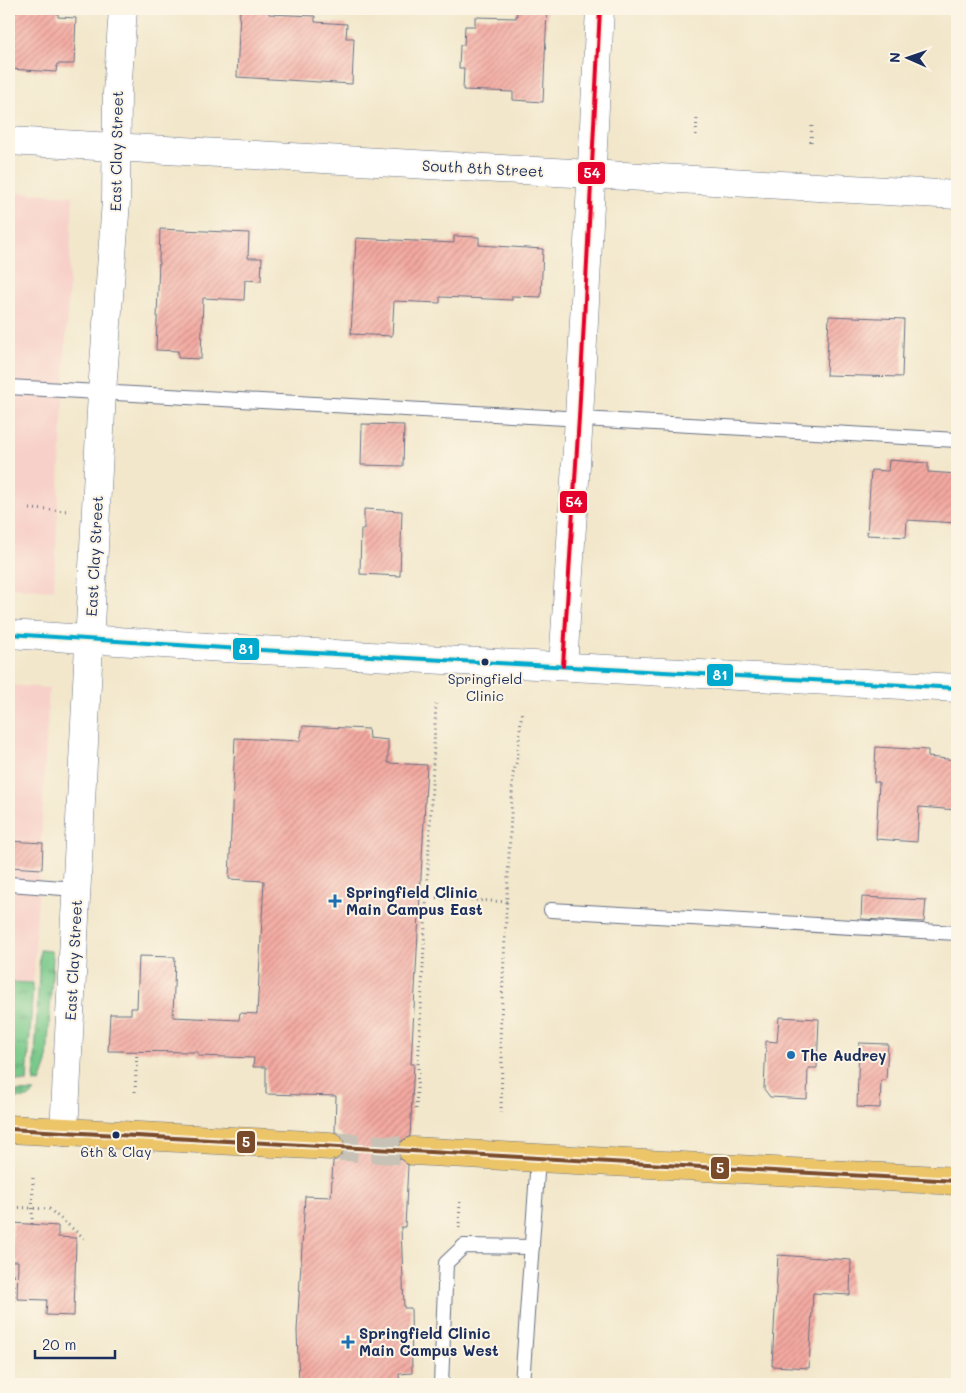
<svg xmlns="http://www.w3.org/2000/svg" width="966" height="1393" viewBox="0 0 966 1393" font-family="Mali,sans-serif">
<style>
.built{fill:#f7d0c9}
.grass{fill:url(#grass-tufts);stroke:#4a7c74}
.building{fill:url(#building-hatch)}
.lines{fill:none;stroke-linecap:round;stroke-linejoin:round}
.primary-tunnel{stroke:#c7c2b5;stroke-width:28;stroke-dasharray:28 14;stroke-linecap:butt}
.lane-casing{stroke:#666f84;stroke-width:16}
.street-casing{stroke:#666f84;stroke-width:29}
.primary-casing{stroke:#666f84;stroke-width:29}
.path{stroke:#666f84;stroke-width:3;stroke-dasharray:1 4;stroke-linecap:butt}
.lane{stroke:#fff;stroke-width:14}
.street{stroke:#fff;stroke-width:28}
.primary{stroke:#edc569;stroke-width:28}
.bus-1-casing{stroke:#fcf5e5;stroke-width:8}
.bus-2-casing{stroke:#fcf5e5;stroke-width:8}
.bus-3-casing{stroke:#fcf5e5;stroke-width:8}
.bus-1{stroke:#7a4b2a;stroke-width:4}
.bus-2{stroke:#00a9ce;stroke-width:4}
.bus-3{stroke:#e4002b;stroke-width:4}
.bus-dot{fill:#1b2f5e;stroke:#fcf5e5;stroke-width:2}
.poi-dot{fill:#1f6fb2;stroke:#fcf5e5;stroke-width:2}
.labels{text-anchor:middle;dominant-baseline:central;stroke-width:4;stroke-linejoin:round;paint-order:stroke}
.bus-label{font-size:14px;fill:#1b2f5e;stroke:#fcf5e5}
.street-label{font-size:15px;fill:#1b2f5e;stroke:#fcf5e5}
.poi-label{font-size:15px;font-weight:bold;fill:#1b2f5e;stroke:#fcf5e5;text-anchor:start}
.line-badge{stroke:#fcf5e5;stroke-width:2}
.badge-label{font-size:14px;text-anchor:middle;font-weight:bold;fill:#fff}
</style>
<defs>
<pattern id="grass-tufts" width="24" height="20" patternUnits="userSpaceOnUse" patternTransform="scale(1.25)"><rect width="24" height="20" fill="#79c98a"/><path d="M3 7l-1-3M5 7V3M7 7l1-3M15 17l-1-3M17 17v-4M19 17l1-3" fill="none" stroke="#62a474"/></pattern>
<pattern id="building-hatch" width="6" height="6" patternUnits="userSpaceOnUse" patternTransform="scale(1.25)"><rect width="6" height="6" fill="#f4a9a0"/><path d="M-1 1l2-2M0 6l6-6M5 7l2-2" fill="none" stroke="#c58a86"/></pattern>
</defs>
<rect width="100%" height="100%" fill="#fcf5e5"/>
<filter id="ink" filterUnits="userSpaceOnUse"><feTurbulence type="fractalNoise" baseFrequency=".02" numOctaves="2"/><feDisplacementMap in="SourceGraphic" scale="10" xChannelSelector="R" yChannelSelector="G"/><feConvolveMatrix kernelMatrix="1 2 1 2 8 2 1 2 1" color-interpolation-filters="sRGB"/></filter>
<filter id="wash" filterUnits="userSpaceOnUse"><feTurbulence type="fractalNoise" baseFrequency=".0096" numOctaves="4" result="noise"/><feDisplacementMap in="SourceGraphic" scale="20" xChannelSelector="R" yChannelSelector="G"/><feGaussianBlur stdDeviation="1.12" result="paint"/><feColorMatrix in="noise" values="0 0 0 0 0 0 0 0 0 0 0 0 0 0 0 0 0 1.4 0 .05"/><feComposite in="paint" operator="in"/></filter>
<g filter="url(#wash)">
<rect width="100%" height="100%" fill="#f2e7cb"/>
<g class="built">
<polygon points="9,192 73,196 54,590 9,587"/>
<polygon points="9,685 49,688 28,1084 9,1082"/>
</g>
<g class="grass">
<polygon points="40,950 51,951 53,957 47,1063 40,1083 34,1082"/>
<polygon points="9,982 33,983 27,1082 9,1081"/>
<polygon points="9,1091 35,1092 28,1098 9,1099"/>
</g>
<g id="blocks">
<g class="building">
<polygon points="9,9 58,9 58,17 76,18 74,64 57,64 56,72 9,69"/>
<polygon points="240,9 269,9 269,14 315,16 315,22 347,24 346,38 354,38 352,84 237,77"/>
<polygon points="517,10 547,11 543,102 513,100 513,92 463,90 464,68 459,68 460,45 464,45 465,26 475,26 475,17 516,18"/>
<polygon points="160,229 249,233 248,258 262,258 261,281 245,280 244,300 203,298 201,359 178,358 178,351 156,350"/>
<polygon points="454,236 479,237 479,245 543,249 541,297 512,296 512,300 440,297 440,303 394,301 392,336 351,334 356,238 454,243"/>
<polygon points="829,316 904,319 902,377 826,375"/>
<polygon points="362,424 404,425 403,466 361,465"/>
<polygon points="889,460 928,463 928,472 957,474 957,523 907,520 906,537 867,535 871,470 888,471"/>
<polygon points="364,509 402,511 400,576 360,574 361,529 364,529"/>
<polygon points="303,726 368,729 369,738 388,740 388,763 427,765 411,1064 414,1064 410,1136 400,1142 397,1151 399,1158 408,1165 405,1227 401,1227 404,1308 411,1308 412,1373 399,1374 400,1384 299,1384 297,1331 305,1196 331,1197 333,1161 337,1160 343,1155 346,1146 344,1139 339,1133 335,1132 336,1096 266,1094 266,1067 253,1067 254,1058 198,1056 198,1052 108,1051 110,1014 131,1014 131,1008 137,1008 139,956 175,957 173,1017 239,1020 240,1013 257,1014 264,881 229,879 235,738 300,741"/>
<polygon points="876,747 928,750 928,757 957,760 957,810 919,807 917,842 876,839 879,782 874,782"/>
<polygon points="9,841 43,843 42,869 9,867"/>
<polygon points="862,897 926,900 924,922 861,919"/>
<polygon points="779,1017 819,1019 817,1068 808,1068 807,1099 770,1097 764,1089 766,1041 777,1042"/>
<polygon points="859,1043 888,1044 886,1080 881,1080 880,1108 857,1107"/>
<polygon points="13,1223 58,1226 58,1237 76,1238 74,1316 46,1315 47,1300 17,1299 18,1261 11,1261"/>
<polygon points="778,1255 851,1260 850,1295 813,1293 809,1368 772,1366"/>
</g>
</g>
</g>
<g filter="url(#ink)">
<use href="#blocks" fill-opacity="0" stroke="#666f84" stroke-width="1"/>
<g class="lines">
<polyline class="primary-tunnel" points="330,1146 413,1151"/>
<defs>
<g id="lane">
<polyline points="9,387 957,440"/>
<polyline points="9,884 76,889"/>
<polyline points="551,910 957,933"/>
<polyline points="441,1384 446,1263 464,1246 532,1247"/>
<polyline points="522,1384 538,1159"/>
</g>
<g id="street">
<polyline points="9,141 957,195"/>
<polyline points="9,634 224,648 957,688"/>
<polyline points="563,666 579,418 600,9"/>
<polyline points="64,1132 102,392 116,201 117,93 123,9"/>
</g>
<g id="primary">
<polyline points="9,1129 330,1146"/>
<polyline points="413,1151 957,1181"/>
</g>
</defs>
<use href="#lane" class="lane-casing"/>
<use href="#street" class="street-casing"/>
<use href="#primary" class="primary-casing"/>
<g class="path">
<polyline points="696,135 697,117"/>
<polyline points="811,142 812,124"/>
<polyline points="30,509 70,511"/>
<polyline points="426,897 507,902"/>
<polyline points="135,1092 137,1051"/>
<polyline points="416,1109 436,704"/>
<polyline points="501,1113 502,1058 500,1040 513,774 517,761 522,710"/>
<polyline points="9,1207 49,1209 84,1238"/>
<polyline points="32,1224 33,1176"/>
<polyline points="459,1228 460,1199"/>
<polyline points="9,1275 17,1275"/>
<polyline points="9,1285 14,1285 13,1320 9,1320"/>
</g>
<use href="#lane" class="lane"/>
<use href="#street" class="street"/>
<use href="#primary" class="primary"/>
<defs>
<polyline id="bus-1" points="9,1129 957,1181"/>
<polyline id="bus-2" points="9,634 224,648 957,688"/>
<polyline id="bus-3" points="563,666 579,418 600,9"/>
</defs>
<use href="#bus-1" class="bus-1-casing"/>
<use href="#bus-2" class="bus-2-casing"/>
<use href="#bus-3" class="bus-3-casing"/>
<use href="#bus-1" class="bus-1"/>
<use href="#bus-2" class="bus-2"/>
<use href="#bus-3" class="bus-3"/>
</g>
</g>
<g class="bus-dot">
<circle cx="485" cy="662" r="4.5"/>
<circle cx="116" cy="1135" r="4.5"/>
</g>
<g class="poi-dot">
<path d="M332.5 893.5h5v5h5v5h-5v5h-5v-5h-5v-5h5z"/>
<circle cx="791" cy="1055" r="5"/>
<path d="M345.5 1334.5h5v5h5v5h-5v5h-5v-5h-5v-5h5z"/>
</g>
<g class="labels">
<g class="bus-label">
<text x="485" y="678">Springfield<tspan x="485" dy="17">Clinic</tspan></text>
<text x="116" y="1151">6th &amp; Clay</text>
</g>
<g class="street-label">
<text transform="translate(116 151) rotate(-89)">East Clay Street</text>
<text transform="translate(483 168) rotate(3)">South 8th Street</text>
<text transform="translate(94 556) rotate(-87)">East Clay Street</text>
<text transform="translate(73 960) rotate(-87)">East Clay Street</text>
</g>
<g class="poi-label">
<text x="346" y="892">Springfield Clinic<tspan x="346" dy="17">Main Campus East</tspan></text>
<text x="801" y="1055">The Audrey</text>
<text x="359" y="1333">Springfield Clinic<tspan x="359" dy="17">Main Campus West</tspan></text>
</g>
</g>
<g class="line-badge">
<rect x="577" y="161" width="29" height="24" rx="5" fill="#e4002b"/>
<rect x="559" y="490" width="29" height="24" rx="5" fill="#e4002b"/>
<rect x="232" y="637" width="28" height="24" rx="5" fill="#00a9ce"/>
<rect x="706" y="663" width="28" height="24" rx="5" fill="#00a9ce"/>
<rect x="236" y="1130" width="20" height="24" rx="5" fill="#7a4b2a"/>
<rect x="710" y="1156" width="20" height="24" rx="5" fill="#7a4b2a"/>
</g>
<g class="badge-label">
<text x="592" y="178">54</text>
<text x="574" y="507">54</text>
<text x="246" y="654">81</text>
<text x="720" y="680">81</text>
<text x="246" y="1147">5</text>
<text x="720" y="1173">5</text>
</g>
<rect width="966" height="1393" fill="none" stroke="#fcf5e5" stroke-width="30"/>
<g transform="translate(908 58) rotate(272)" stroke="#fcf5e5" stroke-width="4" paint-order="stroke">
<path d="M0-4L9 19L0 12L-9 19Z" fill="#1b2f5e"/>
<text y="-8" font-size="14" font-weight="bold" text-anchor="middle" fill="#1b2f5e">N</text>
</g>
<path d="M35 1350v8h80v-8" fill="none" stroke="#1b2f5e" stroke-width="2.5"/>
<text x="42" y="1350" font-size="15" fill="#1b2f5e" stroke="#fcf5e5" stroke-width="4" paint-order="stroke">20 m</text>
</svg>
